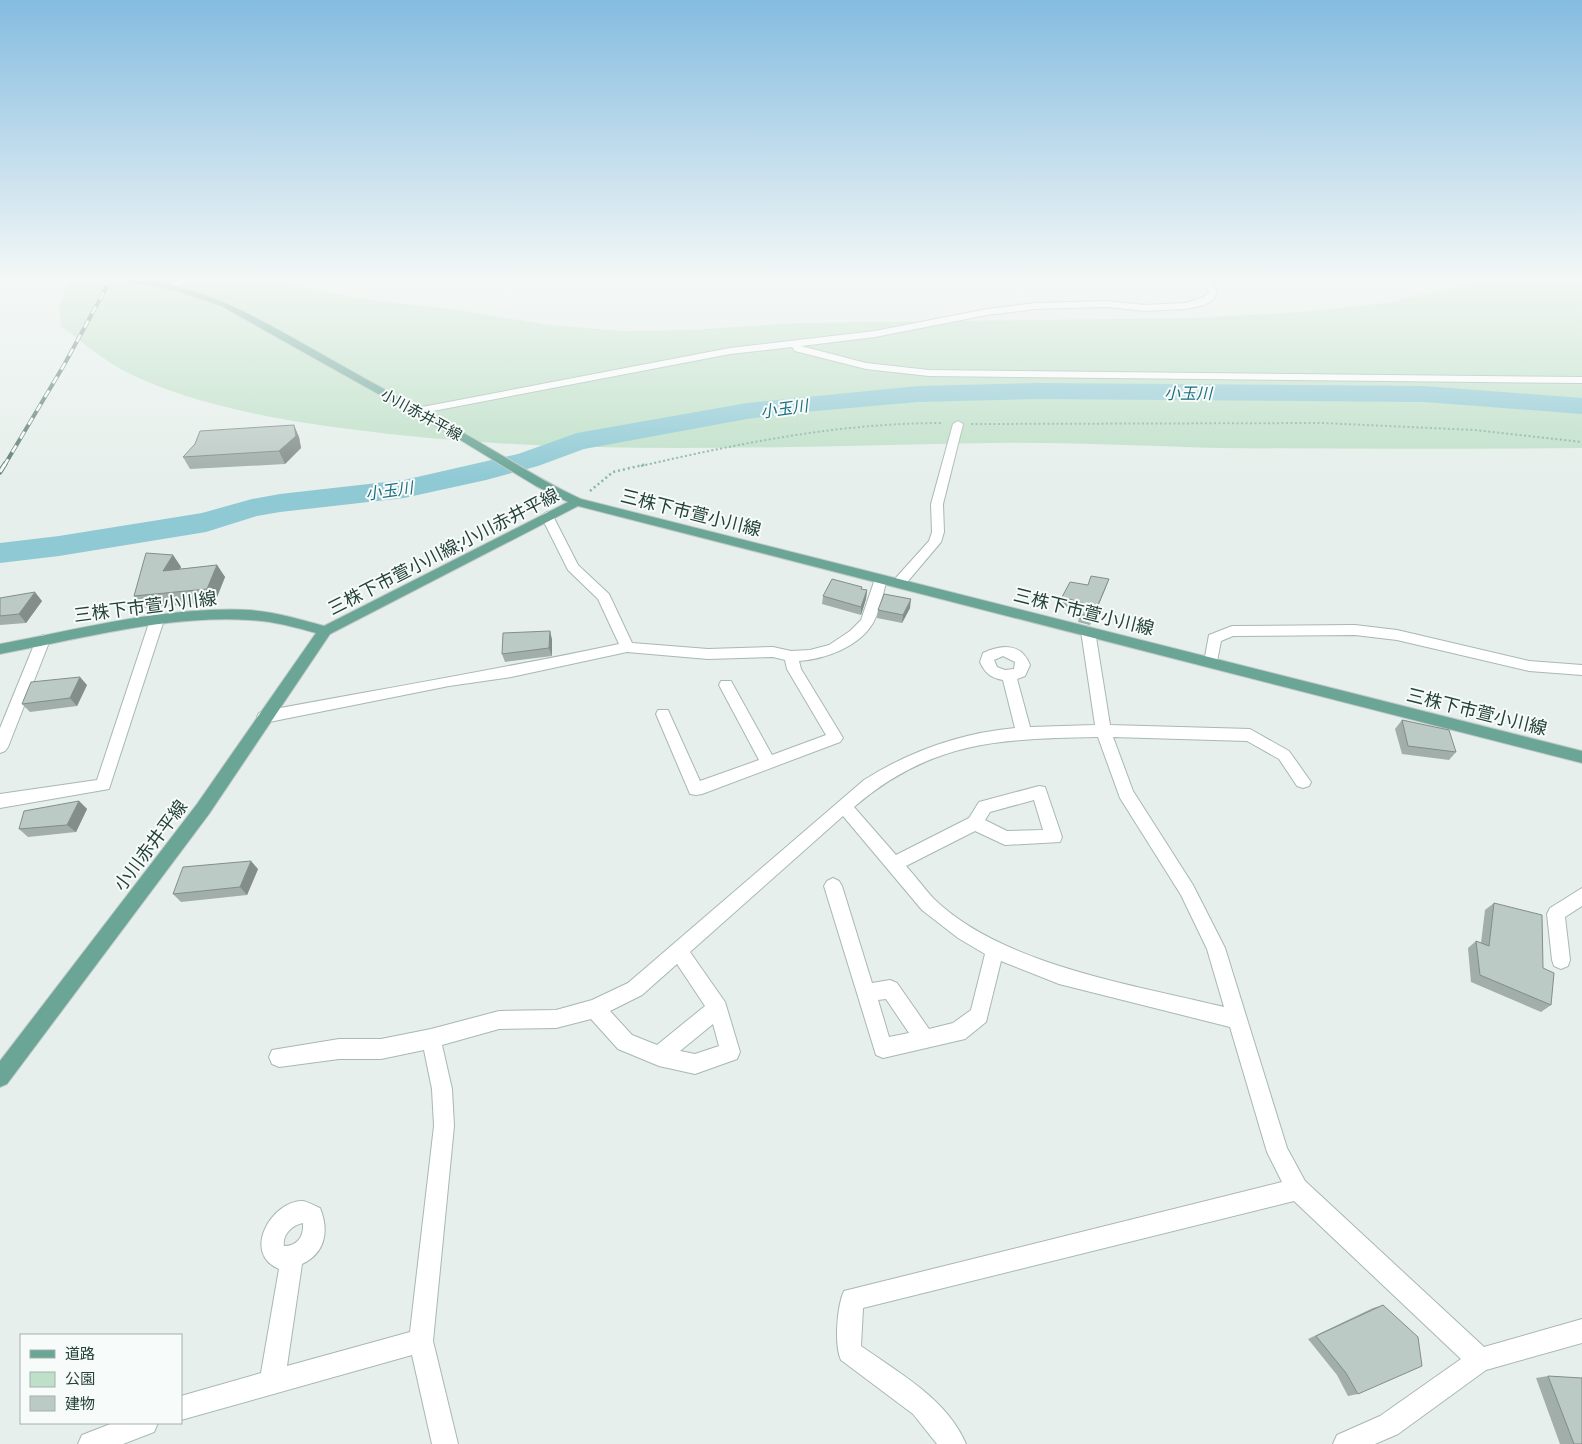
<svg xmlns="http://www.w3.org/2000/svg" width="1582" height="1444" viewBox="0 0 1582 1444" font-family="Commissioner,'Noto Sans JP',sans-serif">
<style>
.green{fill:#bfe0c8}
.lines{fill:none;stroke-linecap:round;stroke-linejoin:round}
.river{fill:#8ec9d4;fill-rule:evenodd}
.minor-casing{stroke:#a8b8b2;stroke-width:2}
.major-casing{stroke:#c2cac8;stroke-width:2}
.path-far1{stroke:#86b3a5;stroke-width:2;stroke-dasharray:2 2.5;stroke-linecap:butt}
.path{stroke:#86b3a5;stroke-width:2.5;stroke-dasharray:2 3;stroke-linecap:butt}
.minor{fill:#fff;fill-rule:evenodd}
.major{fill:#6aa596;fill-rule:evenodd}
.rail-far1-casing{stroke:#5f7d75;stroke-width:4}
.rail-casing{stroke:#5f7d75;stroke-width:5}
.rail-far1{stroke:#f7fbf9;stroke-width:2.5;stroke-dasharray:8;stroke-linecap:butt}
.rail{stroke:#f7fbf9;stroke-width:3;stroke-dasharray:10;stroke-linecap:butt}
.wall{fill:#a1aea9}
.shaded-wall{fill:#838d89}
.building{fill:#bbcac4;stroke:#838d89}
.labels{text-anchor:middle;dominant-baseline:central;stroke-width:4;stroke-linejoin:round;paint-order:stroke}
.far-street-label{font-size:15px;fill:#24423a;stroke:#f7fbf9}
.far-water-label{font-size:16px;font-style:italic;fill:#1c6f80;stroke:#f7fbf9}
.street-label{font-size:18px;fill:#24423a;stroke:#f7fbf9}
</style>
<rect width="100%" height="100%" fill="#e6efeb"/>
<path class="green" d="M66,279h188l103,19 100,12 92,15 73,6 69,-1 107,-7 392,-5 113,-6 83,-9 109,-24h87v169c-122,1 -243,1 -365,0 -75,-2 -150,-6 -225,-5 -215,3 -430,15 -643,-14 -72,-9 -160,-25 -225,-58 -22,-12 -43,-30 -63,-45l-2,-20 9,-22z"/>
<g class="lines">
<polygon class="river" points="1038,383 1424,386 1582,398 1582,414 1424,402 1038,399 918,402 793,413 747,419 584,449 538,466 486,480 404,498 280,512 257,516 206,532 59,556 0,563 0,543 59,536 202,513 252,499 280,494 404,480 518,454 577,433 747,403 918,386"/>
<defs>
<g id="minor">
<polygon points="180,279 189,279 176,289 170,289 170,285"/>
<polygon points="1201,279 1209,279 1217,291 1213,300 1204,305 1186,309 1144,311 1107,307 1035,309 987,315 875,337 801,346 866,363 929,370 1582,377 1582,383 929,376 866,369 795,351 792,347 730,354 417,414 412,411 417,408 730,348 875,331 987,309 1035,303 1107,301 1144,305 1186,303 1206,296 1209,291"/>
<polygon points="958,421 963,424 943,504 944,532 941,542 903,587 893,587 891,584 893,581 929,541 932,532 931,504 953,424"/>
<path d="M547,512l6,4 25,49 31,29 23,49 76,6 65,-2 18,4 19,-1 19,-5 21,-14 11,-11 15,-44h10l1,3c-4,14 -7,32 -14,44 -14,24 -48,36 -74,38l2,8 42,69 -3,4 -138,52 -6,1 -6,-1 -34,-80 2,-4h10l32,71 59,-21 -40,-75 2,-4h10l41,74 54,-20 -39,-66 -2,-9 -12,-3 -65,2 -81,-7 -116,25 -62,9 -185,37 -5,-2 -2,-4 2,-4 5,-2c118,-22 237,-42 355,-67l-21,-45 -30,-29 -27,-54z"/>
<polygon points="157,615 164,620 109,789 0,808 0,794 97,780 150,620"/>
<polygon points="1355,625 1397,630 1529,661 1582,665 1582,675 1529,671 1397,640 1355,635 1233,636 1221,641 1216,666 1211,667 1204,662 1209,635 1232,626"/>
<path d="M1088,626l7,5 15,94 140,4 39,22 22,31 -2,4 -6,2 -6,-2 -18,-27 -32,-18 -134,-4 20,54 60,94 32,63 62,200 18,33 179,166 98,-28v24l-96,27 -88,64 -23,10h-42l4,-9 43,-19 81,-57 -167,-158 -431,107 -2,38c38,27 86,53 105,98h-29l-24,-30 -72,-54c-7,-15 -4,-54 3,-69l438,-109 -15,-30 -37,-125 -171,-43 -58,-23 -15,61 -21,17 -82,19 -7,-3 -52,-169 3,-5 6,-3 6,3 3,5 30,97 18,-3 7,3 32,46 24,-6 18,-13 14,-56 -27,-16 -36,-28 -79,-94 -153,136 35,50 15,50 -3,7 -42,15 -36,-8 -41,-17 -27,-30 -35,9 -57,1 -57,16 10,44 2,37 -21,215 25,103h-26l-20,-89 -231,65v-24l80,-23 18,-104c-38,-16 -7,-68 23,-68 5,0 13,5 18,7 9,22 6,45 -18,56l-15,102 123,-34 24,-206 -2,-37 -8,-39 -43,9h-42l-60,8 -7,-3 -3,-7 3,-7 67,-11h42l50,-10 68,-18 57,-1 36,-10 36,-17 236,-203c46,-29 97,-47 151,-52l-12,-48c-12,-2 -18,-7 -23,-18l3,-9c18,-8 38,-11 47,12l-5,11 -8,3 13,48 65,-2 -14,-94zM1003,656l12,6 -1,7 -9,1 -8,-3 -3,-7zM1098,737l22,61 61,97 26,54 17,58c-90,-22 -223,-42 -291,-109 -9,-10 -18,-22 -27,-32l69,-35 30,14 55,-3 2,-5 -17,-50 -6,-1 -60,16 -10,16 -73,37 -42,-48c78,-67 147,-68 244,-70zM1034,800l9,30 -36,1 -22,-11 5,-8zM677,964l28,42 -48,39 -25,-10 -22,-24 32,-16zM886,999l23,34 -20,4 -11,-37zM713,1024l6,22 -24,8 -15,-3zM303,1223c1,13 -5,23 -19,23 -2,-11 8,-21 19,-23z"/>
<polygon points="43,635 50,640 8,747 5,751 0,753 0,728 36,640"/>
<polygon points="1582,888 1582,906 1565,917 1570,960 1568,966 1561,969 1554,966 1552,960 1547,914 1550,908"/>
<polygon points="113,1423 158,1423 154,1432 123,1444 78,1444 82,1435"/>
</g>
<path id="major" d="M121,279c77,0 141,42 206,78 47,27 95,52 142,79 38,22 73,45 112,63l1001,252v12l-1004,-257 -248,128 -121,180 -202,270 -7,3v-26l197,-257 119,-171c-22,-6 -44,-12 -67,-13 -83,-5 -168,19 -249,34v-10c81,-15 166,-38 249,-34 26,2 50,9 75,16l244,-124 -32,-16 -74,-45 -241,-135 -50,-17 -46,-7z"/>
</defs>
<use href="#minor" class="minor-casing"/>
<use href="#major" class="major-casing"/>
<g class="path-far1">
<polyline points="971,424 1323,423 1474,430 1582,442"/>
<path d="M641,466c100,-23 198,-43 301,-43"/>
</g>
<polyline class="path" points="590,491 613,472 647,464"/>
<use href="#minor" class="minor"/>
<use href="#major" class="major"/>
<defs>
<polyline id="rail-far1" points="4,466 64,365 111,279"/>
<polyline id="rail" points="0,472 5,464"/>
</defs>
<use href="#rail-far1" class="rail-far1-casing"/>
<use href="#rail" class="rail-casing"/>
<use href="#rail-far1" class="rail-far1"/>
<use href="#rail" class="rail"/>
</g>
<g class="wall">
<polygon points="299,437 301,448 285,464 190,469 183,457"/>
<polygon points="173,555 181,567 180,569 217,565 225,577 215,602 143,608 134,596"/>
<polygon points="1106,587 1090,625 1078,622 1081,611 1059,605 1062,597"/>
<polygon points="862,589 867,590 866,599 861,615 822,604 823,596"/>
<polygon points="0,598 42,601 26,623 0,625"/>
<polygon points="910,608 902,623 877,618 878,610"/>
<polygon points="550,631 552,640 552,656 505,662 502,654"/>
<polygon points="87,685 77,706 30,712 22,704"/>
<polygon points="1402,720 1456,752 1449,760 1402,754 1395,729"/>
<polygon points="79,801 87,809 76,832 28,837 19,829"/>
<polygon points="258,869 247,895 181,902 173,894"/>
<polygon points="1494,903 1543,968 1551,1005 1541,1012 1471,982 1468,948 1476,941 1481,943 1485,910"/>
<polygon points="1383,1305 1358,1394 1348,1396 1337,1375 1308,1339 1373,1308"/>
<polygon points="1548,1376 1582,1444 1560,1444 1536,1378"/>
</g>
<g class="shaded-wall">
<polygon points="294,425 299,437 301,448 285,464 279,451"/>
<polygon points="173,555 181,567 172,584 163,571"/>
<polygon points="217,565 225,577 215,602 207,589"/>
<polygon points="1109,579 1106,587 1090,625 1093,617"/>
<polygon points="867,590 866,599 861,615 861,607"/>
<polygon points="35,592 42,601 26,623 19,614"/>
<polygon points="911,599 910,608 902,623 903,615"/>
<polygon points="550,631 552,640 552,656 549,648"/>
<polygon points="80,677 87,685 77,706 70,698"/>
<polygon points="79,801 87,809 76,832 67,825"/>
<polygon points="251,861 258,869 247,895 240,887"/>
</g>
<g class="building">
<polygon points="294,425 296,436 279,451 183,457 195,444 200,431"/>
<polygon points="146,553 173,555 163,571 217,565 207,589 134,596"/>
<polygon points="1091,576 1109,579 1093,617 1080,614 1083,603 1062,597 1070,582 1088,585"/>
<polygon points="832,579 862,587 861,589 867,590 861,607 823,596"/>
<polygon points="35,592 19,614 0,616 0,598"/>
<polygon points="884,594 911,599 903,615 878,610"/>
<polygon points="550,631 549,648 502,654 503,633"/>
<polygon points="80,677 70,698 22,704 31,682"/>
<polygon points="1402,720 1449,730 1456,752 1408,746"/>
<polygon points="79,801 67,825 19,829 24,811"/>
<polygon points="251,861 240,887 173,894 183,867"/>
<polygon points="1494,903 1542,915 1543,968 1554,973 1551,1005 1480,975 1476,941 1489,946"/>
<polygon points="1383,1305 1418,1337 1422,1366 1358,1394 1346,1373 1316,1336"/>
<polygon points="1548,1376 1582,1378 1582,1444 1574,1444"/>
</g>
<linearGradient id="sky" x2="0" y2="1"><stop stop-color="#84bce0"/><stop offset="0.58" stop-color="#f4f8f6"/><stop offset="1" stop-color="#f4f8f6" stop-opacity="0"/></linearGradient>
<rect width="1582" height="481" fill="url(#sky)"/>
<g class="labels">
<g class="far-street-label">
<text transform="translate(422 414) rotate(29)">小川赤井平線</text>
</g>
<g class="far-water-label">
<text x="1188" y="392">小玉川</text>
<text transform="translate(784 408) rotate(-8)">小玉川</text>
<text transform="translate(389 490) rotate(-8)">小玉川</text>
</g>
<g class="street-label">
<text transform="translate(691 512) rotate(14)">三株下市萱小川線</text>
<text transform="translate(443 551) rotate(-27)">三株下市萱小川線;小川赤井平線</text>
<text transform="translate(145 606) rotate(-7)">三株下市萱小川線</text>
<text transform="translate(1084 611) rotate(14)">三株下市萱小川線</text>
<text transform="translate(1477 711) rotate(14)">三株下市萱小川線</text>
<text transform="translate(150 845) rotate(-53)">小川赤井平線</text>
</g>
</g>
<rect x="20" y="1334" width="162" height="90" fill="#f7fbf9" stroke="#a3b1ad"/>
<rect x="30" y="1350" width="25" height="8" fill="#6aa596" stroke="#a3b1ad"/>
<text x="65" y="1359" font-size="15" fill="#24423a">道路</text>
<rect x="30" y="1372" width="25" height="15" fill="#bfe0c8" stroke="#a3b1ad"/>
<text x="65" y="1384" font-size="15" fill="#24423a">公園</text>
<rect x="30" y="1396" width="25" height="15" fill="#bbcac4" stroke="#a3b1ad"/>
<text x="65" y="1409" font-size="15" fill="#24423a">建物</text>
</svg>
